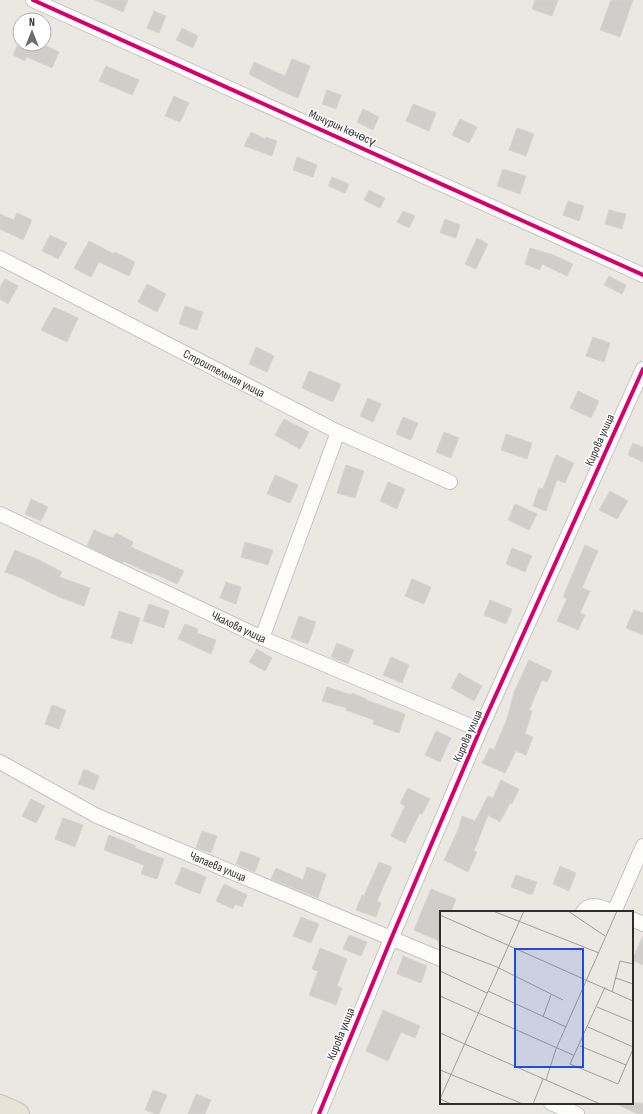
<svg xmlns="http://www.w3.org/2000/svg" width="643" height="1114" viewBox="0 0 643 1114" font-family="'Sofia Sans Condensed',sans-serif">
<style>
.building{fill:#d0cecb;stroke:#d6d4d0}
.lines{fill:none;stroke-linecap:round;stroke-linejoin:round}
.street-casing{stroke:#c5c4c4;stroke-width:16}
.primary-casing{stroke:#c6c5c3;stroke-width:24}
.street{stroke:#fcfcfb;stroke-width:14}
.primary{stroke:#e7e3d6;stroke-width:22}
.cycleway-casing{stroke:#fff;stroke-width:6}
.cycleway{stroke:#d6006c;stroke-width:4}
.labels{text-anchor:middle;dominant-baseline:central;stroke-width:3;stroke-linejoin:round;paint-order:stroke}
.street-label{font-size:12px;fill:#2d2d2d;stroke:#fff}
.inset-road{fill:none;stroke:#9f9d9b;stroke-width:1}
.view{fill:#1d4ed8;fill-opacity:0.15;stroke:#1d4ed8;stroke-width:2}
.inset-edge{fill:none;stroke:#2d2d2d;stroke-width:2}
</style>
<rect width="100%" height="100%" fill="#ebe8e4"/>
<g class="building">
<polygon points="95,0 128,0 123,12"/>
<polygon points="535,0 558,0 552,16 532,9"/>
<polygon points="611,0 633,0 620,37 600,30"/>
<polygon points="154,11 166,16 159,33 147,28"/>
<polygon points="182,28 198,36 193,48 176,40"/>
<polygon points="18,44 43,44 59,52 52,68 27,57 25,61 13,55"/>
<polygon points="292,59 310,66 298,98 279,90 249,74 254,62 285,76"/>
<polygon points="106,66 139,80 132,95 99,81"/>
<polygon points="327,90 341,95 336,109 322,104"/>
<polygon points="174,96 189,103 180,122 165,116"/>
<polygon points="413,104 436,113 429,131 406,121"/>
<polygon points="363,109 379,117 373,130 357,122"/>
<polygon points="460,119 477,127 469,143 452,135"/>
<polygon points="517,128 534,134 526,156 509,150"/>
<polygon points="251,132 265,139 266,137 277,141 272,156 244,146"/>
<polygon points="297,157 317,165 313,177 293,170"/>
<polygon points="503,169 526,176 520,194 497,186"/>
<polygon points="332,177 349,184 345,193 328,186"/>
<polygon points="369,190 385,198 380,208 364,200"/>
<polygon points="568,201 584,206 579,221 563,215"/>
<polygon points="609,210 626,214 622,229 605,224"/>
<polygon points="403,211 415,216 409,228 397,222"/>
<polygon points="17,213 32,220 23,240 0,229 0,214 14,220"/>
<polygon points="445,219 460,225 456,238 440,233"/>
<polygon points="50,235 67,243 58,259 42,251"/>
<polygon points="477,238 488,244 476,269 465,264"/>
<polygon points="89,241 114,254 115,252 135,262 129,276 99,262 91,277 74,268"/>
<polygon points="530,248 553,255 573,264 567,276 542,264 540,270 525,264"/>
<polygon points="609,276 626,285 622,294 604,285"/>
<polygon points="5,279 18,286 8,304 0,299 0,287"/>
<polygon points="147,284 166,294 157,312 138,302"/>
<polygon points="185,306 203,312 197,330 179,324"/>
<polygon points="54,307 78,318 67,342 41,330"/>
<polygon points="593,337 610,343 604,362 586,356"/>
<polygon points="256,347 274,356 267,372 249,364"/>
<polygon points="309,371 341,384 333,402 302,388"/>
<polygon points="578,391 599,401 591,418 570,408"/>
<polygon points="368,398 381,404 373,422 360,416"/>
<polygon points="403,417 418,423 411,440 396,434"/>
<polygon points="284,419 309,432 300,449 275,435"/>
<polygon points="444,432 459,438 451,458 436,452"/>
<polygon points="506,434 532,443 527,459 501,450"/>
<polygon points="633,443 643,447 643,462 628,455"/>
<polygon points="556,455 574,463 565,483 557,480 546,511 533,506 539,488 543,489"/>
<polygon points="346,465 364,471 355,498 337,493"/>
<polygon points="275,475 298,485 290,503 267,494"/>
<polygon points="388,482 405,489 397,509 380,501"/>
<polygon points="610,491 628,501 617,519 599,510"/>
<polygon points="31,499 48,507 41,521 25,514"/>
<polygon points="515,504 537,514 529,530 508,520"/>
<polygon points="94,530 113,538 116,533 133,542 131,547 184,571 177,584 153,573 152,574 123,561 122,563 87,546"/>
<polygon points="245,542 273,550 268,565 241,557"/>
<polygon points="585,545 598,551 582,588 590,591 580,613 585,615 578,630 557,621 567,599 563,597"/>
<polygon points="512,548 532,556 525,572 506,564"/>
<polygon points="15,550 39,560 62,572 59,577 90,588 84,606 59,597 21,578 5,572"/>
<polygon points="412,579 431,587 424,604 405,596"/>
<polygon points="226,582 241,587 236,604 220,598"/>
<polygon points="490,600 512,609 506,624 484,615"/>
<polygon points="149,604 169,611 164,628 143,621"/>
<polygon points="634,610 643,613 643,635 626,628"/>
<polygon points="119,611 140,618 132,644 111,638"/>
<polygon points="299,616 316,622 308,644 291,638"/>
<polygon points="185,624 198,629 197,633 216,640 211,654 178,639"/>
<polygon points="337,643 354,650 348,664 331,657"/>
<polygon points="257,649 272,658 265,671 249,662"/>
<polygon points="391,657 409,665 402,683 383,675"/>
<polygon points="529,660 552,671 547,682 542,680 529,710 532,711 525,734 533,737 526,755 516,751 505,773 482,763 490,748 494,750 507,719 514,692"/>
<polygon points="459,673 482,686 474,701 451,688"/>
<polygon points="327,687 352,695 352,693 366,699 366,700 405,714 399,733 373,724 374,720 346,710 347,708 322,701"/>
<polygon points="52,705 66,710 59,729 45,724"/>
<polygon points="436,731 451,738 440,762 425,755"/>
<polygon points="84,769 99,776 94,790 78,784"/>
<polygon points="501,780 519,789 512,804 510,803 500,822 488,815 474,851 477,852 468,872 444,860 458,830 462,816 475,821 488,796 493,798"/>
<polygon points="408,788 430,799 422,814 420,813 405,843 391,836 405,806 400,803"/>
<polygon points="31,799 45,806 36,823 22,816"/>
<polygon points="63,818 83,825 75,847 55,839"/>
<polygon points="202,831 217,836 211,853 196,848"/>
<polygon points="109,835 136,846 135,848 164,859 157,879 141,874 144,865 104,850"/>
<polygon points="241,851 260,858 255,872 236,864"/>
<polygon points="379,862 392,867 377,901 381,903 376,917 356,910 362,895 364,896"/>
<polygon points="560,866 576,873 569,891 553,884"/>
<polygon points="182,867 206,877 200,894 175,884"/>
<polygon points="307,867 326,874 318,898 271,879 276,868 303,880"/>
<polygon points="516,875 537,882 532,895 511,887"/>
<polygon points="224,884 247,895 242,907 235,904 233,909 216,901"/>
<polygon points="431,889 456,899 451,912 441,912 441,942 414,930"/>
<polygon points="301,917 319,924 311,943 293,936"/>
<polygon points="349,935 367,942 361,956 343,949"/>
<polygon points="643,936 643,965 632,960"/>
<polygon points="320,948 347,959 337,986 342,988 336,1005 309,995 318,971 312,969"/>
<polygon points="403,956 427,966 421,983 397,974"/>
<polygon points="383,1010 420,1026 415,1038 401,1032 388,1061 366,1051"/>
<polygon points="153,1090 167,1095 159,1114 156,1114 145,1110"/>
<polygon points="196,1094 211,1100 205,1114 188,1114"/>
<polygon points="614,1103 643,1103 643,1114 638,1114"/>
</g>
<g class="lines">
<defs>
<g id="street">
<polyline points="33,0 643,275"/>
<path id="s1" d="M0,258l338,174 112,50"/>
<path id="s2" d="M0,514l262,124 218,92"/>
<polyline points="262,638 338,432"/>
<path id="s3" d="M0,762l97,54 344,143"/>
<path d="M583,912c7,-11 21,-4 31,0l29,-66"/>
<polyline points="632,919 643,924"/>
<polyline points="551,1103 577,1114"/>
<polyline points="319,1114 391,939 480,730 643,369"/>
</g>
<polyline id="primary" points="0,1106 18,1114"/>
</defs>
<use href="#street" class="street-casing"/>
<use href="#primary" class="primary-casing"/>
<use href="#street" class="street"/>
<use href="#primary" class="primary"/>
<defs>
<g id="cycleway">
<polyline points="33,0 643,275"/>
<polyline points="319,1114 391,939 480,730 643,369"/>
</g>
</defs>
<use href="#cycleway" class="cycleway-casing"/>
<use href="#cycleway" class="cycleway"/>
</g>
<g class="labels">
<g class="street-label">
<text transform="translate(342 128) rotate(24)">Мичурин көчөсү</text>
<text stroke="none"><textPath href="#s1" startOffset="252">Строительная улица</textPath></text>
<text transform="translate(600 440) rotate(-66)">Кирова улица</text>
<text stroke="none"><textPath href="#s2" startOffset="264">Чкалова улица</textPath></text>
<text transform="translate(468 736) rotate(-66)">Кирова улица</text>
<text stroke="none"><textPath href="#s3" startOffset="242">Чапаева улица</textPath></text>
<text transform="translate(341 1034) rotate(-68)">Кирова улица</text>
</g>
</g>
<g transform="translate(440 911)">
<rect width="193" height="193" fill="#ebe8e4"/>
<path class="inset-road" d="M53,0l106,42M128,0l37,25M0,4l193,86M0,34l57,22 66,33M0,60l47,22M176,67l17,6M48,80l78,36M172,81l8,-31 13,3M0,85l133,59M157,96l36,15M103,106l8,-22M148,116l45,20M0,122l160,71M140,135l46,19 -8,19 -48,-20 35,-77M186,154l7,-16M0,159l83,34M106,169l10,-31 61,-138M0,188l84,-188M0,188l11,5M93,193l10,-25"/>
<path class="view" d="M75,38h68v118h-68z"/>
<rect width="193" height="193" class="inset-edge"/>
</g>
<g transform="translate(32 32)"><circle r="19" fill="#ffffff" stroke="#ababab"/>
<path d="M0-3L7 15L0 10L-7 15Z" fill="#706e6d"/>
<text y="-6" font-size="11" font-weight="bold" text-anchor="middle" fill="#2d2d2d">N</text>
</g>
</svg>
